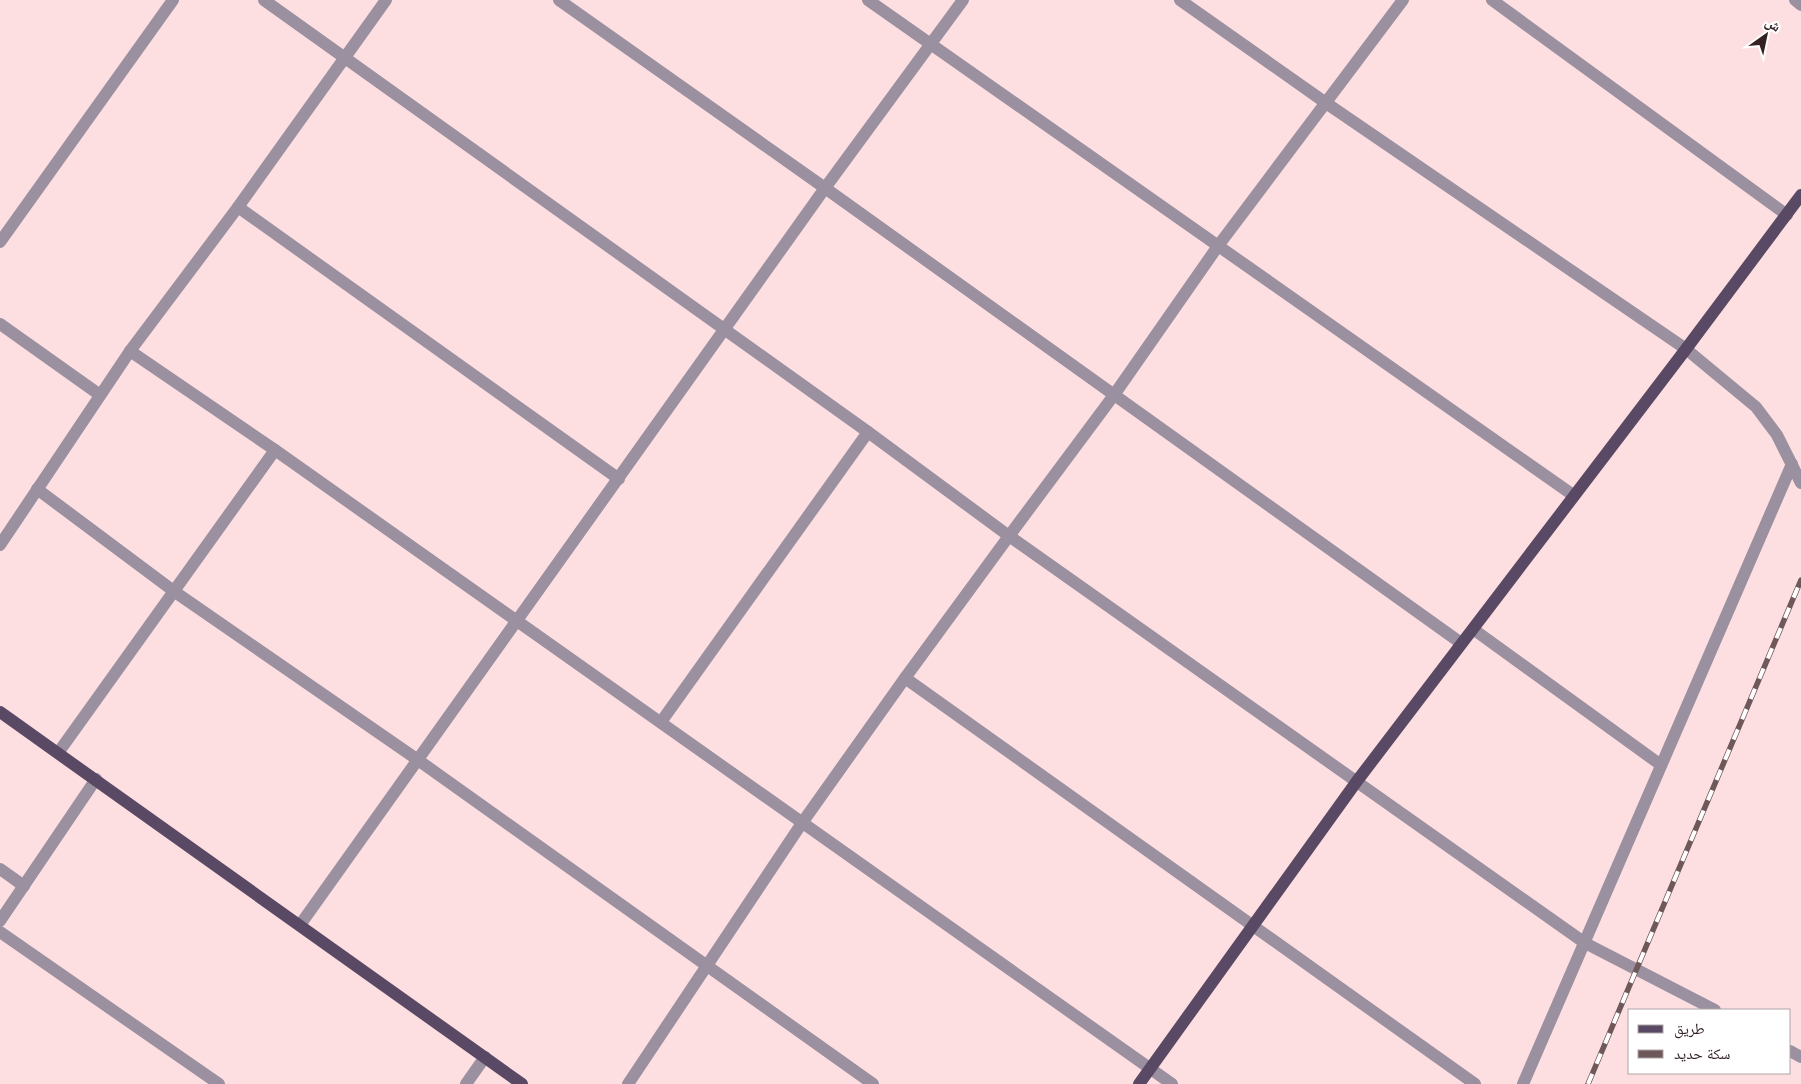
<svg xmlns="http://www.w3.org/2000/svg" width="1801" height="1084" viewBox="0 0 1801 1084" font-family="'PT Sans','Noto Naskh Arabic',sans-serif">
<style>
.lines{fill:none;stroke-linecap:round;stroke-linejoin:round}
.minor{stroke:#9a90a0;stroke-width:12}
.major{stroke:#5a4965;stroke-width:12}
.rail-casing{stroke:#6e585a;stroke-width:5.5}
.rail{stroke:#fff;stroke-width:4;stroke-dasharray:11;stroke-linecap:butt}
</style>
<rect width="100%" height="100%" fill="#fedfe1"/>
<g class="lines">
<g class="minor">
<polyline points="264,0 868,432 1009,536 1585,943 1715,1010"/>
<polyline points="559,0 825,188 1461,643"/>
<polyline points="868,0 1573,495"/>
<polyline points="1180,0 1326,103 1686,349 1756,407 1777,435 1801,483"/>
<polyline points="1492,0 1787,215"/>
<polyline points="1795,0 1801,5"/>
<polyline points="238,207 619,479"/>
<polyline points="0,242 173,0"/>
<polyline points="0,324 100,395"/>
<polyline points="130,351 275,450 1172,1084"/>
<polyline points="37,489 175,592 418,760 873,1084"/>
<polyline points="0,545 130,351 238,207 386,0"/>
<polyline points="1473,629 1661,765"/>
<polyline points="905,678 1475,1084"/>
<polyline points="661,722 868,432"/>
<polyline points="58,753 275,450"/>
<polyline points="0,869 24,886"/>
<polyline points="0,921 96,779"/>
<polyline points="300,925 825,188 963,0"/>
<polyline points="0,932 219,1084"/>
<polyline points="1790,1051 1801,1057"/>
<polyline points="466,1084 485,1057"/>
<polyline points="628,1084 802,823 905,678 1009,536 1114,395 1218,246 1403,0"/>
<polyline points="1523,1084 1792,464"/>
</g>
<g class="major">
<polyline points="0,712 522,1084"/>
<polyline points="1139,1084 1357,781 1686,349 1801,195"/>
</g>
<defs>
<polyline id="rail" points="1588,1084 1801,580"/>
</defs>
<use href="#rail" class="rail-casing"/>
<use href="#rail" class="rail"/>
</g>
<rect x="1628" y="1009" width="162" height="65" fill="#ffffff" stroke="#ada6a7"/>
<rect x="1638" y="1025" width="25" height="8" fill="#5a4965" stroke="#ada6a7"/>
<text x="1674" y="1034" font-size="15" fill="#332123">طريق</text>
<rect x="1638" y="1050" width="25" height="8" fill="#6e585a" stroke="#ada6a7"/>
<text x="1674" y="1059" font-size="15" fill="#332123">سكة حديد</text>
<g transform="translate(1766 35) rotate(33)" stroke="#ffffff" stroke-width="4" paint-order="stroke">
<path d="M0-4L9 19L0 12L-9 19Z" fill="#332123"/>
<text y="-8" font-size="14" font-weight="bold" text-anchor="middle" fill="#332123">ش</text>
</g>
</svg>
